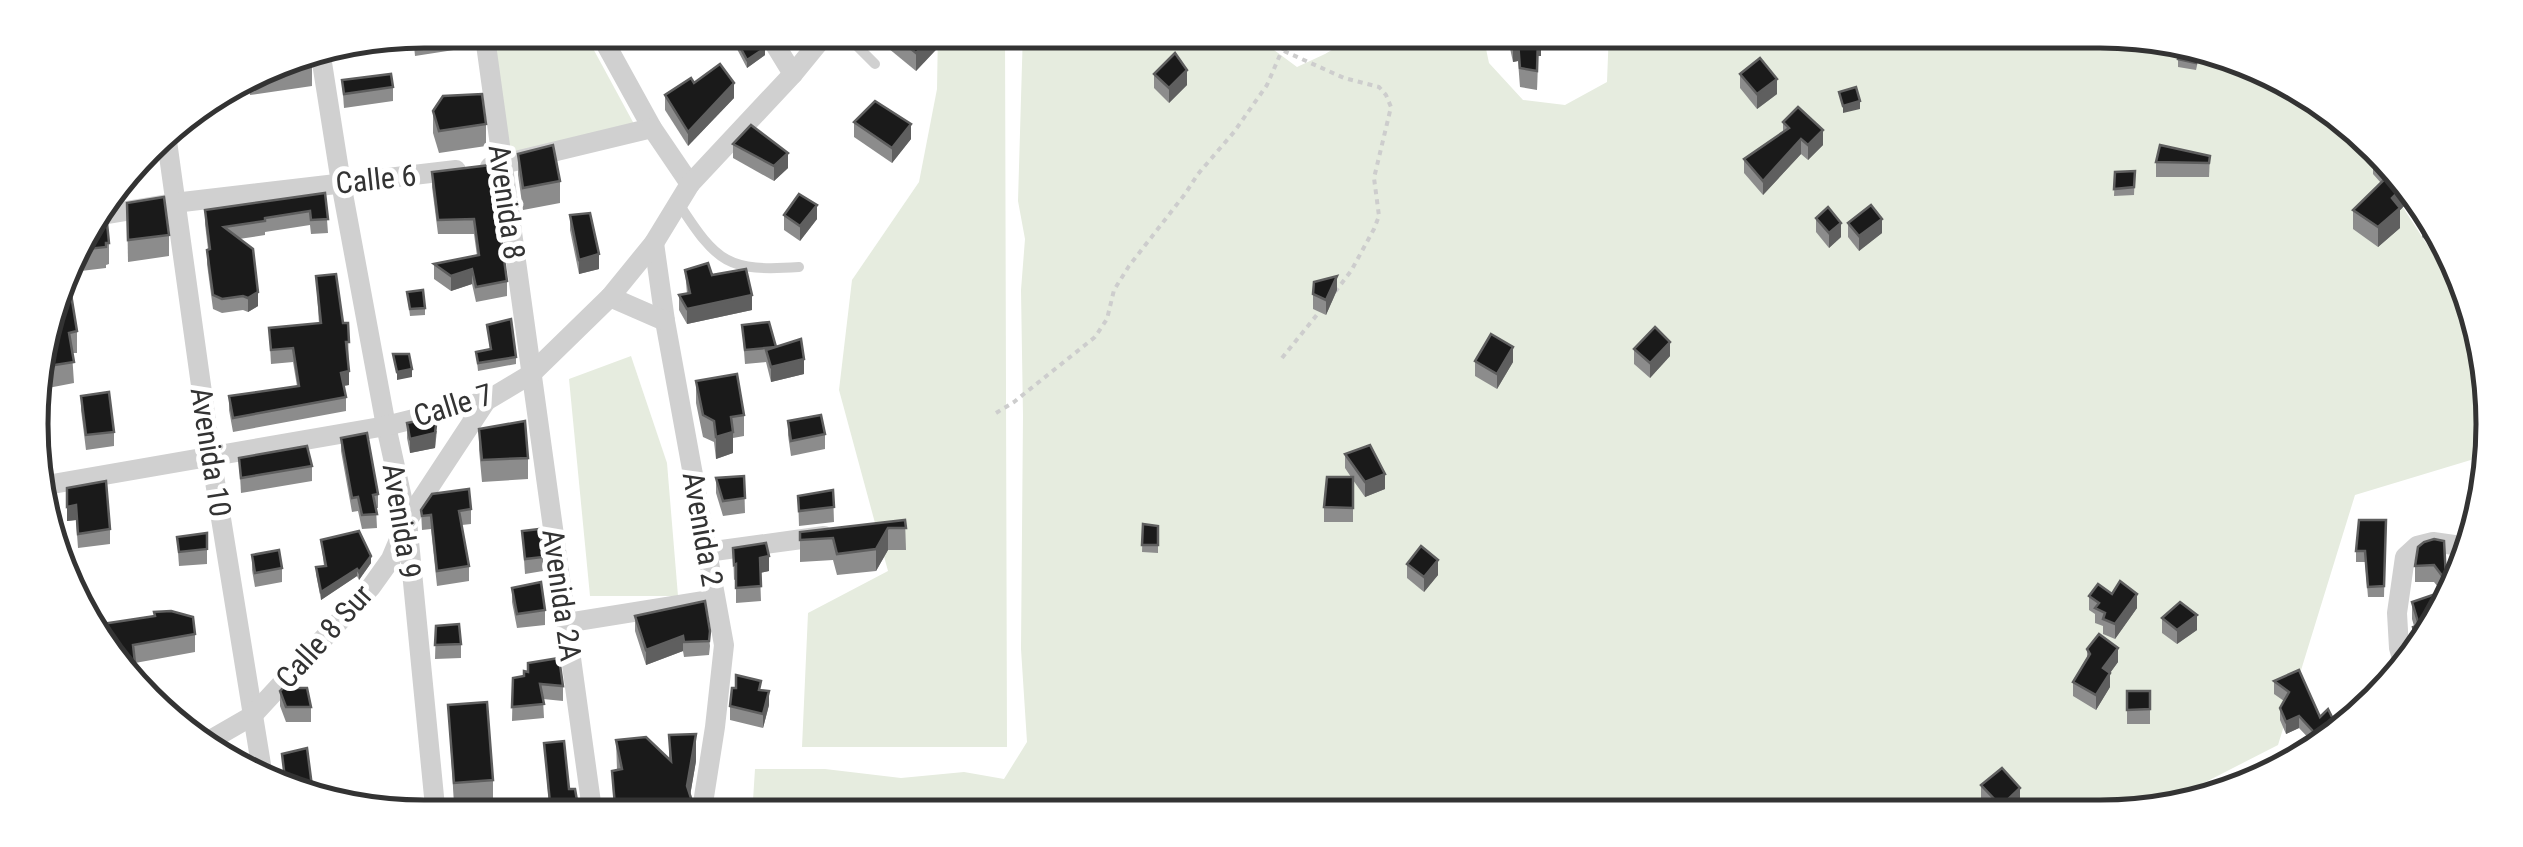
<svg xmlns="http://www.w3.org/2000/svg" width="2523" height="847" viewBox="0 0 2523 847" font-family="'Roboto Condensed',sans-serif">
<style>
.green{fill:#e6ecdf}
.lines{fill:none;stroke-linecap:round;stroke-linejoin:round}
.path{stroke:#cdcdcd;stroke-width:4;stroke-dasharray:5 5;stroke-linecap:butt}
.service{stroke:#d0d0d0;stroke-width:10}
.minor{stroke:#d0d0d0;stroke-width:20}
.wall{fill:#8c8c8c}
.shaded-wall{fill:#5f5f5f}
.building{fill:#1a1a1a;stroke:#5f5f5f;stroke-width:2.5}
.labels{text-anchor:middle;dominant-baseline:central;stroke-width:10;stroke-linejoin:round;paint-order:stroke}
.street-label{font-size:30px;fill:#333;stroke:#fff}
.rim{fill:none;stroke:#333;stroke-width:5}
</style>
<rect width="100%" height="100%" fill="#fff"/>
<g class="green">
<polygon points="488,30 583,30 634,124 505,159"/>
<polygon points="938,30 1005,30 1007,747 802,747 808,613 888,571 839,390 852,280 919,182 937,89"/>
<polygon points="1023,30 1259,30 1259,39 1297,67 1325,54 1354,37 1392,30 1416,30 1485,44 1489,63 1523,100 1565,105 1607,82 1609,30 2099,30 2201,43 2332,108 2404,209 2467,306 2490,372 2484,456 2355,495 2278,745 2143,814 752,816 755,769 825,769 901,778 964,772 1004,779 1027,742 1021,649 1023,416 1021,290 1025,239 1018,201"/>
<polygon points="631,356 667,463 678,596 590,596 569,379"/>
</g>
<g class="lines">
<g class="path">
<polyline points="1284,51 1344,78 1379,87 1386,95 1391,107 1374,178 1379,216 1374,229 1351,271 1335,292"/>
<polyline points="1282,358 1320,311"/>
<polyline points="996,413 1014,402 1095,337 1107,319 1114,290 1129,266 1185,194 1198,174 1234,132 1267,85 1286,41 1296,30"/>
</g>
<g class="service">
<polyline points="841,30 875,64"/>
<path d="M679,204c38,59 49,68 120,63"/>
</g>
<g class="minor">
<polyline points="484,30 593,817"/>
<polyline points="598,30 652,128 690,184"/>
<polyline points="766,30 793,74"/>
<polyline points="320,50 341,183 386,426 407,521 436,817"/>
<polyline points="165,127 211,457 263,777"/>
<polyline points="490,167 652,128"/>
<polyline points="96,216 174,203 456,170"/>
<polyline points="654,243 665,321 724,645 715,727 701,816"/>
<polyline points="610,297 665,321"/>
<polyline points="35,403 52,545"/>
<polyline points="41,486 386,426 486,401 531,374 610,297 654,243 690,184 793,74 829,30"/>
<polyline points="707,552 824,536"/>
<polyline points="566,623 715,599"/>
<polyline points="2404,665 2399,648 2397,613 2405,557 2417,546 2433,542 2454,545 2467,556"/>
<polyline points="200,746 252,716 371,587 391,559 407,521 486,401"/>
</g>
</g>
<g class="wall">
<polygon points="424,30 473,30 473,47 415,56 414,45 337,56 337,47"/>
<polygon points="618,30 642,30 625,40"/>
<polygon points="727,30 738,30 736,35 765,55 747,68"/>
<polygon points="866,30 948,30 948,37 916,71"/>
<polygon points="1313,30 1328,30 1323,37"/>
<polygon points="1506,30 1540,30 1541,56 1538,56 1537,90 1520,87 1518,61 1513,62"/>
<polygon points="2200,52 2196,70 2178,67 2178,59"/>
<polygon points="273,60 312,66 312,86 250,95 248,76"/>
<polygon points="1154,74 1187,85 1169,103 1154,88"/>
<polygon points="1740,74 1777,94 1757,109 1740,88"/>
<polygon points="342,80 393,87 393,101 344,108"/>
<polygon points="694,83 734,98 688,146 665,110 665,95"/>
<polygon points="433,111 486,124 486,146 439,153 433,133"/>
<polygon points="854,122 911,139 892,163 854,137"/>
<polygon points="1783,122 1823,145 1808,160 1801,154 1763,195 1744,173 1744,159 1783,132"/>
<polygon points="152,143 153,166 135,165"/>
<polygon points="733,144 788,168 774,181 733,158"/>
<polygon points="518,154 560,181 560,203 523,210 518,175"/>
<polygon points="2373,154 2414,196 2400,210 2400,228 2378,247 2353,229 2353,210 2381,183 2373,174"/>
<polygon points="2210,156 2209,177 2156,177 2156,162"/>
<polygon points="491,165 507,281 507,296 476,302 472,284 451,291 434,279 434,264 477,256 474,234 438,234 432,187 432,172"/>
<polygon points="2135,171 2134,195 2114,196 2115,172"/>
<polygon points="325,193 328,233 311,234 310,225 265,232 265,235 239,239 258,306 248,312 243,310 222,313 213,309 207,264 207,250 208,249 205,224 205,210"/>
<polygon points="127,203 169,235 169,256 128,262"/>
<polygon points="570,215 599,269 579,274 570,230"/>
<polygon points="784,215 817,219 800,241 784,230"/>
<polygon points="1816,218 1841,237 1829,248 1816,232"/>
<polygon points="2422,219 2440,226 2448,250 2442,255 2422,237"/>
<polygon points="1848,223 1882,233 1859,251 1848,237"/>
<polygon points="109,243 109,264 106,265 106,268 64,273 71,249"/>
<polygon points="685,270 712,275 752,310 687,324 679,310 679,295 687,294"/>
<polygon points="316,276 343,323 348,323 349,385 344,386 346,397 346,411 233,432 229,410 229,396 297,386 293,362 271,364 269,328 319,324"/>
<polygon points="62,279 77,331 77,353 72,353 74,383 48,388 41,346"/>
<polygon points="1337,290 1326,315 1313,309 1313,294"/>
<polygon points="407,292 425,308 425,315 410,316"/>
<polygon points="487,325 516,357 516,364 478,371 476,352 490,349"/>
<polygon points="742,325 776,347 804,374 771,382 766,362 745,364"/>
<polygon points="1634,349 1670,356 1650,378 1634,364"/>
<polygon points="1475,361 1513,362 1497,389 1475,376"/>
<polygon points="696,381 744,415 744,436 733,438 733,453 716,459 714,442 703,437 696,403"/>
<polygon points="81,396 114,432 114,446 86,450 81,410"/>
<polygon points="788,421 825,434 825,449 791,456 788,435"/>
<polygon points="407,423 437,431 435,448 410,453 407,438"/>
<polygon points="479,429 528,458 528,479 482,482 479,450"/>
<polygon points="341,438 378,494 378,508 376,508 377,528 362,529 358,511 352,512 341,451"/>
<polygon points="1345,454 1385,489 1365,497 1353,480 1353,522 1324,522 1324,507 1351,477 1345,468"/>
<polygon points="239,458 312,466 312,481 241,493"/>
<polygon points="744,476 745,513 723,516 716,493 716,478"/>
<polygon points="67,488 110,529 110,544 78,548 76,520 67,521"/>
<polygon points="833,490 834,522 799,526 798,496"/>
<polygon points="471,509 471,524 462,525 469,566 469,581 437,586 431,529 422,530 421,510"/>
<polygon points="905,520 906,550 888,550 876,571 837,575 833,560 800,562 800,532"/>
<polygon points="2386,520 2384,597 2368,597 2365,562 2356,562 2356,551"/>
<polygon points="1143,524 1158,526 1158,553 1142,552"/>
<polygon points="522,531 543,557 543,571 525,574"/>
<polygon points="207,533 207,564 179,566 177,537"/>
<polygon points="321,540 371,563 359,580 357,576 321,600 316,574 316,567 324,566"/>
<polygon points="2418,547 2446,578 2463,565 2440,621 2414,652 2413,644 2413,627 2414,626 2412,619 2412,602 2442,592 2434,582 2415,582 2415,566"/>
<polygon points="733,548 769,571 760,573 761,601 736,603 736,579 734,580"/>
<polygon points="252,555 282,568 282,582 255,587 252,570"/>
<polygon points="1407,564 1438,575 1424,592 1407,578"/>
<polygon points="512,588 545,610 545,625 517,628 512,602"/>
<polygon points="2112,594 2137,608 2115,639 2103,634 2103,626 2095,623 2095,614 2089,610 2089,596"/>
<polygon points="705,601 710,646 709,655 684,657 683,651 646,665 635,631 635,616"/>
<polygon points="154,616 195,634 195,652 135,663 136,682 97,643"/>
<polygon points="2162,618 2197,630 2177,644 2162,633"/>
<polygon points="436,626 461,644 461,658 435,659"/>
<polygon points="2087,649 2118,662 2110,673 2110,687 2096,710 2073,696 2073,682 2087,659"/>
<polygon points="513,678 563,686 563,701 543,699 544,718 512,721"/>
<polygon points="2274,681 2320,717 2339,731 2316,746 2299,728 2286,734 2280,720 2280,708 2284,701 2274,694"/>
<polygon points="296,688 311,707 311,722 286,722 280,706 280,691"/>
<polygon points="761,690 769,705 763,728 730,720 730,706"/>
<rect x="2127" y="691" width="23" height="33"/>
<polygon points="448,705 493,780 493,801 454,804"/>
<polygon points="669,735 696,761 690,795 691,816 614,817 612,771 617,770 616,740 669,760"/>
<polygon points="544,743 569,789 579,812 579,817 550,817"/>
<polygon points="1981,785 2020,802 2008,814 1994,814 1981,799"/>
</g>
<g class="shaded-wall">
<polygon points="625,30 642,30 625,40"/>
<polygon points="937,30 948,30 948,37 916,71 916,53"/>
<polygon points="1541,37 1541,56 1538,56 1537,90 1538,38"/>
<polygon points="1518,42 1518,61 1513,62 1513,43"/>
<polygon points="765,48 765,55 747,68 747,60"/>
<polygon points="1187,70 1187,85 1169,103 1169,88"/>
<polygon points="1777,79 1777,94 1757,109 1757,94"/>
<polygon points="734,83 734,98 688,146 688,132"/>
<polygon points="1860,101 1860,109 1843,113 1843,106"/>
<polygon points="911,124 911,139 892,163 892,148"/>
<polygon points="1823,130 1823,145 1808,160 1808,145"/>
<polygon points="1801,139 1801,154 1763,195 1763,181"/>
<polygon points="788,153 788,168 774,181 774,166"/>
<polygon points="2404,186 2414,196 2400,210 2400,228 2378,247 2378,227 2392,198"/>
<polygon points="817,205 817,219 800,241 800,226"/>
<polygon points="1882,219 1882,233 1859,251 1859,236"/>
<polygon points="1841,223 1841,237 1829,248 1829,233"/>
<polygon points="2443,236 2448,250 2442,255 2442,237"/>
<polygon points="599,254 599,269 579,274 579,260"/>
<polygon points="472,269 472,284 451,291 451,276"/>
<polygon points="1337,276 1337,290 1326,315 1326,300"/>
<polygon points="258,292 258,306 248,312 248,298"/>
<polygon points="752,295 752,310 687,324 687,309"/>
<polygon points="1670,342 1670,356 1650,378 1650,363"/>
<polygon points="1513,347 1513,362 1497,389 1497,374"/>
<polygon points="804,359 804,374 771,382 771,367"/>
<polygon points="412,369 412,377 397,380 397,372"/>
<polygon points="349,371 349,385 341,386 341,373"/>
<polygon points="437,417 435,448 410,453 410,439"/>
<polygon points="733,432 733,453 716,459 716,437"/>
<polygon points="1385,474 1385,489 1365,497 1365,482"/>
<polygon points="76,505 76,520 67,521 67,507"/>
<polygon points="888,528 888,550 876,571 876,549"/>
<polygon points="371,556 371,563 359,580 359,572"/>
<polygon points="769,556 769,571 760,573 760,558"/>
<polygon points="1438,560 1438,575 1424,592 1424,577"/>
<polygon points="357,569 357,576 321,600 321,592"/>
<polygon points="2137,594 2137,608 2115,639 2115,624"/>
<polygon points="2197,615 2197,630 2177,644 2177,630"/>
<polygon points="683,636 683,651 646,665 646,650"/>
<polygon points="2118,648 2118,662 2110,673 2110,687 2096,710 2096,695 2103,668"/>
<polygon points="136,672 136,682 128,674"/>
<polygon points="769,691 769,705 763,728 763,714"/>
<polygon points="2299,716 2299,728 2286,734 2286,722"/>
<polygon points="696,734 696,761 687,814 687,786"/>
<polygon points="2020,788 2020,802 2008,814 2001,814 2001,806"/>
</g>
<g class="building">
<polygon points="424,30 446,30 415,35 415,32"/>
<polygon points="888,30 937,30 916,53"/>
<polygon points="1510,30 1540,30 1541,37 1538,38 1537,71 1520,68 1518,42 1513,43"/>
<polygon points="733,34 765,47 765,48 747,60"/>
<polygon points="2182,41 2200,45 2196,63 2178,59"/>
<polygon points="310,53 312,66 250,74 273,60"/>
<polygon points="1175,53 1187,70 1169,88 1154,74"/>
<polygon points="1760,58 1777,79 1757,94 1740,74"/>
<polygon points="720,64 734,83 688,132 665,95 691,78 694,83"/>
<polygon points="391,74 393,87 344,94 342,80"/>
<polygon points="1856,87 1860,101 1843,106 1839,92"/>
<polygon points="482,94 486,124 439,131 433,111 443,96"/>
<polygon points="875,101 911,124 892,148 854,122"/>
<polygon points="1798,107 1823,130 1808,145 1801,139 1763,181 1744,159 1789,128 1783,122"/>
<polygon points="751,125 788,153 774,166 733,144"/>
<polygon points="553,145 560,181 523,188 518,154"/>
<polygon points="2160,145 2210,156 2209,163 2156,162"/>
<polygon points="2375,152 2404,186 2392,198 2400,208 2378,227 2353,210 2391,173 2373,154"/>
<polygon points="491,165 507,281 476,287 472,269 451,276 434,264 479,255 474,219 438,220 432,172"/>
<polygon points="2135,171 2134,187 2114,189 2115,172"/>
<polygon points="325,193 328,219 311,220 310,211 265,218 265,221 224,227 253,249 258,292 248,298 243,296 222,299 213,295 207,250 210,249 205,210"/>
<polygon points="799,194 817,205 800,226 784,215"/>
<polygon points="164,197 169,235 128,240 127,203"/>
<polygon points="1871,205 1882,219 1859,236 1848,223"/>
<polygon points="1828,207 1841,223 1829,233 1816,218"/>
<polygon points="106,213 109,243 106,243 106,247 70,251 97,214"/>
<polygon points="590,213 599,254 579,260 570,215"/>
<polygon points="2428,213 2440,226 2443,236 2442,237 2422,219"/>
<polygon points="708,263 712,275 746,269 752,295 687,309 679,295 690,293 685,270"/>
<polygon points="336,274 343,323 348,323 349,342 346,342 349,371 341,373 346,397 233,418 229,396 299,386 293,348 271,350 269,328 321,323 316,276"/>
<polygon points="1337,276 1326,300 1313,294 1314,282"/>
<polygon points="62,279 69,282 77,331 69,333 74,362 48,366 44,339"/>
<polygon points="423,290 425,308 410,309 407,292"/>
<polygon points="511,319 516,357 478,363 476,352 491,349 487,325"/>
<polygon points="769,322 776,347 745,350 742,325"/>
<polygon points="1655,327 1670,342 1650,363 1634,349"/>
<polygon points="1491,334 1513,347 1497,374 1475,361"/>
<polygon points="801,339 804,359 771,367 766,350"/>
<polygon points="393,354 409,354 412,369 397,372"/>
<polygon points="737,374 744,415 731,417 733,432 716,437 714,421 703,415 696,381"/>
<polygon points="109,392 114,432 86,435 81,396"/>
<polygon points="821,415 825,434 791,441 788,421"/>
<polygon points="437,417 435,433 410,439 407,423"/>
<polygon points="525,421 528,458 482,460 479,429"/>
<polygon points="367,433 378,494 373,495 377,514 362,515 358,497 352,498 341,438"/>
<polygon points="1370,445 1385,474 1365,482 1345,454"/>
<polygon points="307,446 312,466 241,478 239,458"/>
<polygon points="744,476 745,498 723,501 716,478"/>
<polygon points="1327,477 1353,477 1353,508 1324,507"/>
<polygon points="106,481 110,529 78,534 76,505 67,507 67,488"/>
<polygon points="469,489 471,509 459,511 469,566 437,571 431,515 422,516 421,510 432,494"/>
<polygon points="833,490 834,507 799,511 798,496"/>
<polygon points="905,520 906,528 888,528 876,549 837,554 833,538 800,540 800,532"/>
<polygon points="2359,520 2386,520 2384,586 2368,587 2365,551 2356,551"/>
<polygon points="1143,524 1158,526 1158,545 1142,545"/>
<polygon points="540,529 543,557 525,559 522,531"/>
<polygon points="359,531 371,556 359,572 357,569 321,592 316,567 326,566 321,540"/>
<polygon points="207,533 207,549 179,552 177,537"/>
<polygon points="2434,539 2444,541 2446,578 2463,565 2457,579 2446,579 2446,581 2434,565 2415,566 2418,547 2424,542"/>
<polygon points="766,543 769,556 760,558 761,586 736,588 736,564 734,565 733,548"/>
<polygon points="1421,546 1438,560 1424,577 1407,564"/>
<polygon points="279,550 282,568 255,573 252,555"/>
<polygon points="2120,581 2137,594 2115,624 2103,619 2105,613 2095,608 2099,603 2089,596 2098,584 2112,594"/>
<polygon points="541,582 545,610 517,614 512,588"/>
<polygon points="2453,588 2443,613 2440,614 2440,621 2417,648 2413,627 2419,625 2412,602"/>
<polygon points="705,601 710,631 709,641 684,642 683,636 646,650 635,616"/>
<polygon points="2180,602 2197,615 2177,630 2162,618"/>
<polygon points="171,611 193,617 195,634 133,645 136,672 128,674 97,643 89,626 155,616 154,612"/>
<polygon points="459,624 461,644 435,645 436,626"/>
<polygon points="2099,634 2118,648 2103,668 2110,673 2096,695 2073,682 2090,654 2087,649"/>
<polygon points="559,658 563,686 540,684 544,704 512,707 513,678 524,676 524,671 528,672 528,663"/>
<polygon points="2299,670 2320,717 2328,709 2339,731 2323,742 2299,716 2286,722 2280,708 2289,692 2274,681"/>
<polygon points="736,675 761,681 759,690 769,691 763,714 730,706 732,688 736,688"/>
<polygon points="294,677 296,688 307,688 311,707 286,707 280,691"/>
<polygon points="2127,691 2150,691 2150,709 2127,710"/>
<polygon points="487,702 493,780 454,783 448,705"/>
<polygon points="696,734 687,786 691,798 687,816 616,817 612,771 622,769 616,740 646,737 671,761 669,735"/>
<polygon points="564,741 569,789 575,789 579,812 551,812 544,743"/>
<polygon points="307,748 313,794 315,800 293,790 293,788 286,787 282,754"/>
<polygon points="2002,768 2020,788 2001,806 1981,785"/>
<polygon points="2197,796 2207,799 2157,812 2157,798 2197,798"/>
<polygon points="380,809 427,812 426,817 424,817 381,811"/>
<polygon points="495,812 517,813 517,817 464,817"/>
</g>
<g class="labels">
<g class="street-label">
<text transform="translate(376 179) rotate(-6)">Calle 6</text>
<text transform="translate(507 202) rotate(82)">Avenida 8</text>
<text transform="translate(453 405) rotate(-17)">Calle 7</text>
<text transform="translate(211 452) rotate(81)">Avenida 10</text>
<text transform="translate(402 521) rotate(81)">Avenida 9</text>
<text transform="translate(703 529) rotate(80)">Avenida 2</text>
<text transform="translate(562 595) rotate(82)">Avenida 2A</text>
<text transform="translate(324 636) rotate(-48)">Calle 8 Sur</text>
</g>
</g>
<path d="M0 0H2523V847H0ZM424 48H2100A376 376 0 0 1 2476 424V424A376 376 0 0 1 2100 800H424A376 376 0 0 1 48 424V424A376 376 0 0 1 424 48Z" fill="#fff" fill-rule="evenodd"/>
<path class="rim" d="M424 48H2100A376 376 0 0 1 2476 424V424A376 376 0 0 1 2100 800H424A376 376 0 0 1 48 424V424A376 376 0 0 1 424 48Z"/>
</svg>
